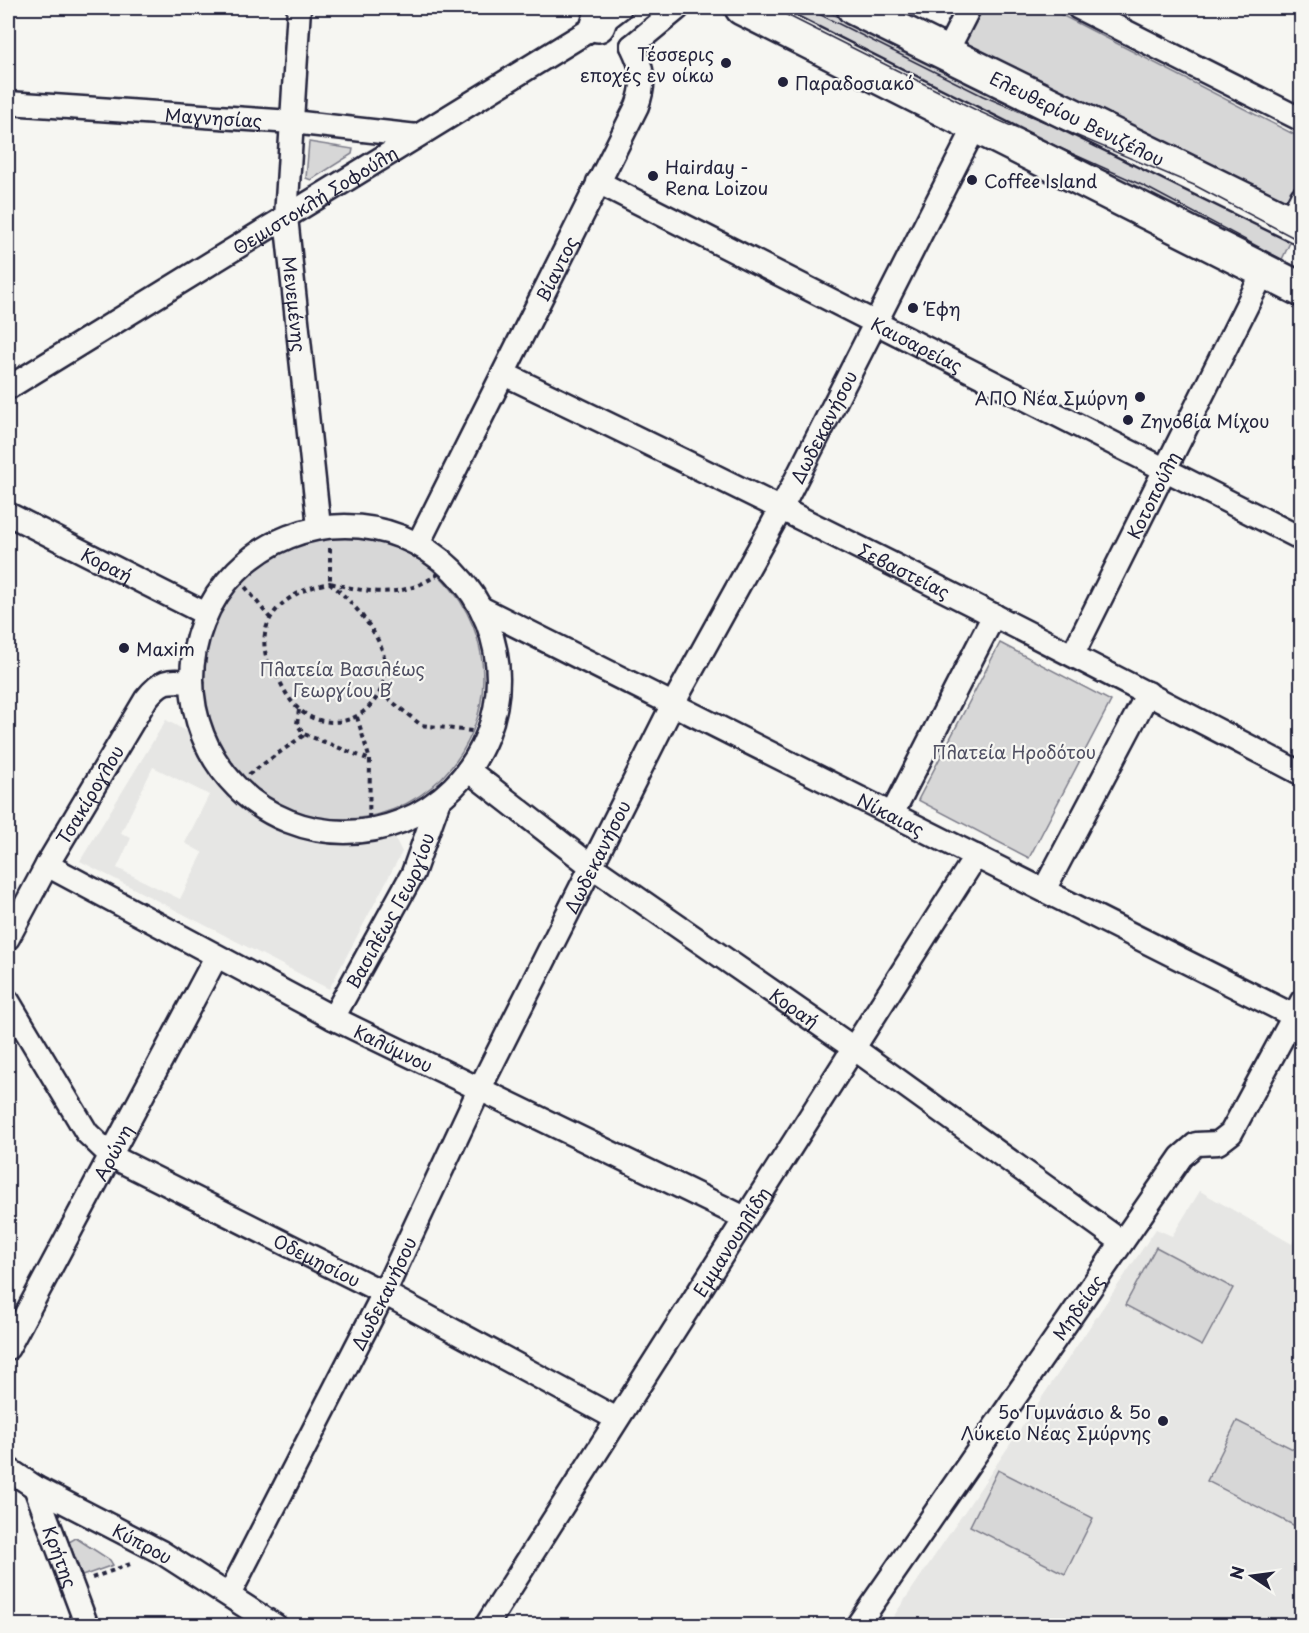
<svg xmlns="http://www.w3.org/2000/svg" width="1309" height="1633" viewBox="0 0 1309 1633" font-family="'Playpen Sans',sans-serif">
<style>
.built{fill:#e6e6e4;fill-rule:evenodd}
.green{fill:#d7d7d7;stroke:#7c7c89;stroke-width:1.5}
.lines{fill:none;stroke-linecap:round;stroke-linejoin:round}
.street-casing{stroke:#22223b;stroke-width:27}
.secondary-casing{stroke:#22223b;stroke-width:38}
.path{stroke:#22223b;stroke-width:4;stroke-dasharray:4.5 4.5;stroke-linecap:butt}
.street{stroke:#f6f6f2;stroke-width:22}
.secondary{stroke:#f6f6f2;stroke-width:33}
.tram{stroke:#22223b;stroke-width:1.5}
.poi-dot{fill:#22223b;stroke:#f6f6f2;stroke-width:2}
.labels{text-anchor:middle;dominant-baseline:central;stroke-width:4.5;stroke-linejoin:round;paint-order:stroke}
.poi-label{font-size:18px;fill:#22223b;stroke:#f6f6f2;text-anchor:start}
.street-label{font-size:18px;fill:#22223b;stroke:#f6f6f2}
.park-label{font-size:18px;fill:#4f4f62;stroke:#f6f6f2}
</style>
<rect width="100%" height="100%" fill="#f6f6f2"/>
<filter id="ink" filterUnits="userSpaceOnUse"><feTurbulence type="fractalNoise" baseFrequency=".0167" numOctaves="2"/><feDisplacementMap in="SourceGraphic" scale="12" xChannelSelector="R" yChannelSelector="G"/><feConvolveMatrix kernelMatrix="1 2 1 2 8 2 1 2 1" color-interpolation-filters="sRGB"/></filter>
<g filter="url(#ink)">
<g class="built">
<path d="M166,720l22,12 11,27 23,30 33,30 39,16 39,8 62,-5 7,14 -73,137 -249,-128zM153,767l56,28 -24,48 18,10 -23,46 -63,-31 14,-30 -10,-5z"/>
<polygon points="1200,1191 1292,1244 1301,1225 1302,1599 1288,1625 887,1626 1156,1229 1172,1236"/>
</g>
<g class="green">
<polygon points="752,8 821,8 982,91 1295,232 1276,272"/>
<polygon points="981,8 1048,8 1301,138 1301,174 1287,210 957,51"/>
<polygon points="309,142 353,149 352,154 311,180 306,178"/>
<circle cx="342" cy="678" r="141"/>
<polygon points="1000,643 1111,701 1029,858 918,800"/>
<polygon points="1156,1247 1233,1288 1202,1346 1125,1305"/>
<polygon points="1237,1421 1301,1453 1301,1529 1207,1481"/>
<polygon points="998,1470 1093,1518 1065,1574 970,1526"/>
<polygon points="76,1538 110,1560 113,1565 82,1576 69,1542"/>
</g>
<g class="lines">
<defs>
<g id="street">
<path id="s1" d="M299,8l-13,209 33,310"/>
<polyline points="1079,8 1302,120"/>
<polyline points="632,46 678,8"/>
<polyline points="946,53 969,8"/>
<path id="s2" d="M8,103l284,19 125,14"/>
<path id="s3" d="M598,182l704,357"/>
<polyline points="1289,222 1302,197"/>
<path id="s4" d="M504,374c268,128 534,262 798,400"/>
<path id="s5" d="M8,388l590,-363 22,-17"/>
<path id="s6" d="M8,514l198,100"/>
<circle cx="345" cy="679" r="153"/>
<path id="s7" d="M418,544l219,-438c9,-24 6,-37 -5,-60"/>
<path id="s8" d="M481,608l821,412"/>
<path id="s9" d="M1073,654l191,-383"/>
<path id="s10" d="M468,770l123,96 261,181 270,195"/>
<polyline points="892,814 994,615"/>
<path id="s11" d="M47,865l286,153 412,200"/>
<polyline points="1044,890 1148,693"/>
<path id="s12" d="M8,938l39,-73 99,-166c16,-20 21,-19 46,-17"/>
<path id="s13" d="M8,1001l79,132 24,23 273,137 233,126"/>
<path id="s14" d="M333,1018l80,-145 26,-73"/>
<path id="s15" d="M8,1348l208,-391"/>
<path id="s16" d="M8,1469l27,18 126,65 115,74"/>
<path id="s17" d="M35,1487l52,139"/>
<path id="s18" d="M229,1595l155,-302 95,-203 194,-386 109,-197 194,-382"/>
<path id="s19" d="M486,1626l490,-770"/>
<path id="s20" d="M857,1626l324,-469 15,-13 22,-1 13,-10 71,-132"/>
</g>
<g id="secondary">
<polyline points="742,8 1302,290"/>
<path id="s21" d="M854,8l448,220"/>
<polyline points="598,25 604,8"/>
</g>
</defs>
<use href="#street" class="street-casing"/>
<use href="#secondary" class="secondary-casing"/>
<g class="path">
<path d="M330,548v35c48,12 78,16 119,-17"/>
<polyline points="234,573 270,618"/>
<path d="M330,583c21,17 57,56 55,86 0,18 -8,32 -22,43 -18,14 -46,13 -63,-2 -11,-8 -17,-23 -23,-34 -3,-6 -10,-14 -11,-20 -10,-43 27,-67 64,-73z"/>
<polyline points="380,692 421,725 488,733"/>
<polyline points="299,710 297,724 304,734 370,760"/>
<polyline points="357,717 370,760 369,831"/>
<polyline points="234,785 304,735"/>
<polyline points="92,1578 133,1563"/>
</g>
<use href="#street" class="street"/>
<use href="#secondary" class="secondary"/>
<g class="tram">
<polyline points="773,8 978,111 1144,186 1302,270"/>
<polyline points="807,8 983,96 1194,185 1302,242"/>
</g>
</g>
</g>
<g class="poi-dot">
<circle cx="726" cy="63" r="6"/>
<circle cx="783" cy="82" r="6"/>
<circle cx="653" cy="176" r="6"/>
<circle cx="972" cy="180" r="6"/>
<circle cx="913" cy="308" r="6"/>
<circle cx="1140" cy="397" r="6"/>
<circle cx="1128" cy="420" r="6"/>
<circle cx="124" cy="648" r="6"/>
<circle cx="1163" cy="1421" r="6"/>
</g>
<g class="labels">
<g class="poi-label">
<text x="714" y="53" text-anchor="end">Τέσσερις<tspan x="714" dy="21">εποχές εν οίκω</tspan></text>
<text x="795" y="82">Παραδοσιακό</text>
<text x="665" y="166">Hairday -<tspan x="665" dy="21">Rena Loizou</tspan></text>
<text x="984" y="180">Coffee Island</text>
<text x="925" y="308">Έφη</text>
<text x="1128" y="397" text-anchor="end">ΑΠΟ Νέα Σμύρνη</text>
<text x="1140" y="420">Ζηνοβία Μίχου</text>
<text x="136" y="648">Maxim</text>
<text x="1151" y="1411" text-anchor="end">5ο Γυμνάσιο &amp; 5ο<tspan x="1151" dy="21">Λύκειο Νέας Σμύρνης</tspan></text>
</g>
<g class="street-label">
<text stroke="none"><textPath href="#s2" startOffset="206">Μαγνησίας</textPath></text>
<text stroke="none"><textPath href="#s21" startOffset="249">Ελευθερίου Βενιζέλου</textPath></text>
<text stroke="none"><textPath href="#s5" startOffset="360">Θεμιστοκλή Σοφούλη</textPath></text>
<text stroke="none"><textPath href="#s7" startOffset="308">Βίαντος</textPath></text>
<text stroke="none"><textPath href="#s1" startOffset="297">Μενεμένης</textPath></text>
<text stroke="none"><textPath href="#s3" startOffset="358">Καισαρείας</textPath></text>
<text stroke="none"><textPath href="#s18" startOffset="1311">Δωδεκανήσου</textPath></text>
<text stroke="none"><textPath href="#s9" startOffset="178">Κοτοπούλη</textPath></text>
<text stroke="none"><textPath href="#s6" startOffset="111">Κοραή</textPath></text>
<text stroke="none"><textPath href="#s4" startOffset="446">Σεβαστείας</textPath></text>
<text stroke="none"><textPath href="#s12" startOffset="165">Τσακίρογλου</textPath></text>
<text stroke="none"><textPath href="#s8" startOffset="459">Νίκαιας</textPath></text>
<text stroke="none"><textPath href="#s18" startOffset="825">Δωδεκανήσου</textPath></text>
<text stroke="none"><textPath href="#s14" startOffset="122">Βασιλέως Γεωργίου</textPath></text>
<text stroke="none"><textPath href="#s10" startOffset="404">Κοραή</textPath></text>
<text stroke="none"><textPath href="#s11" startOffset="392">Καλύμνου</textPath></text>
<text stroke="none"><textPath href="#s15" startOffset="222">Αρώνη</textPath></text>
<text stroke="none"><textPath href="#s19" startOffset="456">Εμμανουηλίδη</textPath></text>
<text stroke="none"><textPath href="#s13" startOffset="418">Οδεμησίου</textPath></text>
<text stroke="none"><textPath href="#s18" startOffset="339">Δωδεκανήσου</textPath></text>
<text stroke="none"><textPath href="#s20" startOffset="388">Μηδείας</textPath></text>
<text stroke="none"><textPath href="#s16" startOffset="154">Κύπρου</textPath></text>
<text stroke="none"><textPath href="#s17" startOffset="74">Κρήτης</textPath></text>
</g>
<g class="park-label">
<text x="342" y="668">Πλατεία Βασιλέως<tspan x="342" dy="21">Γεωργίου Β΄</tspan></text>
<text x="1014" y="751">Πλατεία Ηροδότου</text>
</g>
</g>
<rect width="1309" height="1633" fill="none" stroke="#f6f6f2" stroke-width="30"/>
<rect x="15" y="15" width="1279" height="1603" fill="none" stroke="#22223b" stroke-width="2" filter="url(#ink)"/>
<g transform="translate(1252 1576) rotate(283)" stroke="#f6f6f2" stroke-width="4.5" paint-order="stroke">
<path d="M0-4.5L10 22L0 15L-10 22Z" fill="#22223b"/>
<text y="-9" font-size="16" font-weight="bold" text-anchor="middle" fill="#22223b">N</text>
</g>
</svg>
